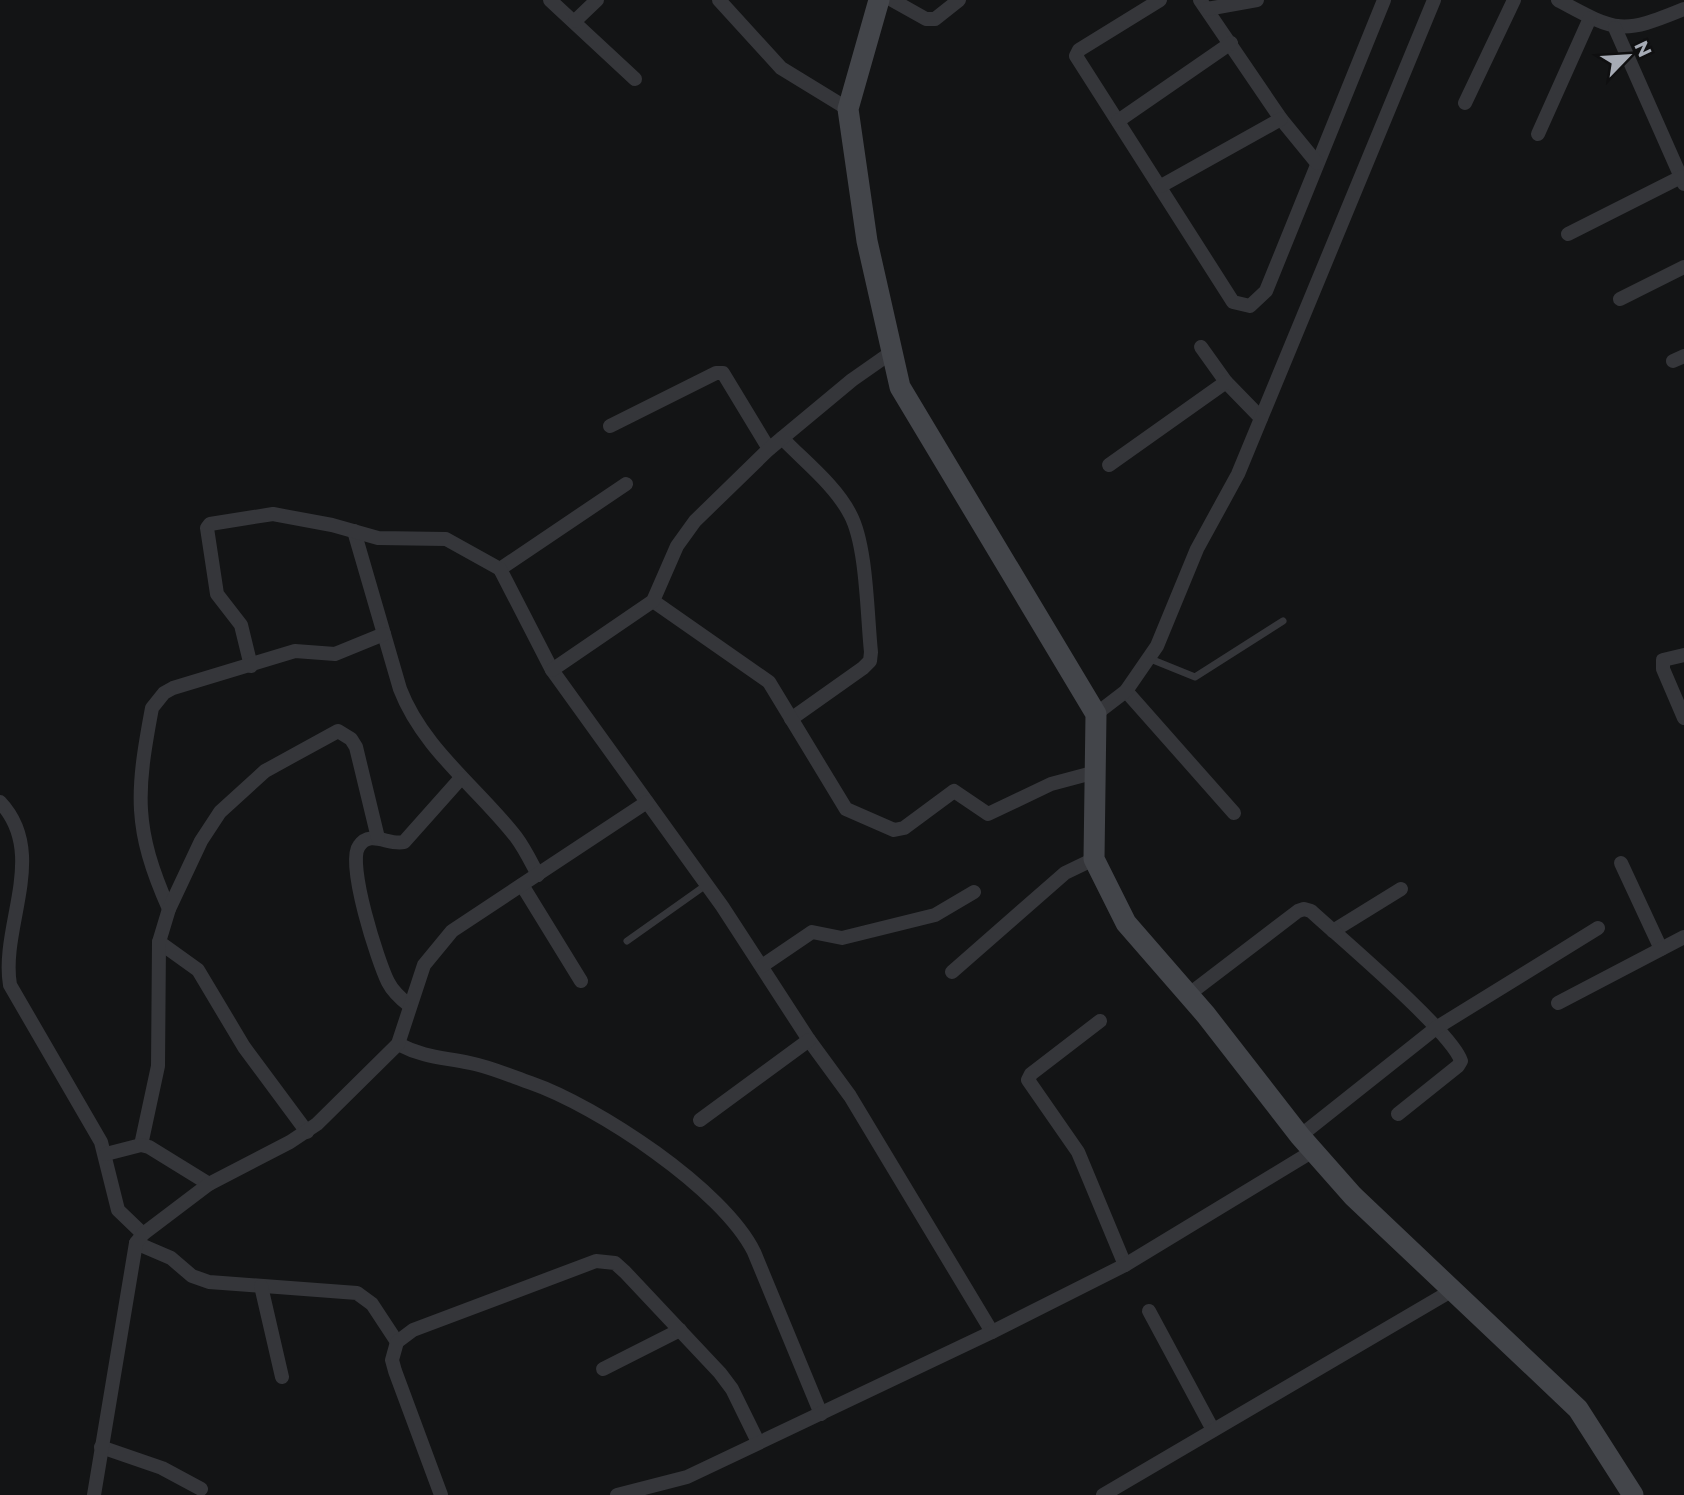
<svg xmlns="http://www.w3.org/2000/svg" width="1684" height="1495" viewBox="0 0 1684 1495" font-family="Montserrat,sans-serif">
<style>
.lines{fill:none;stroke-linecap:round;stroke-linejoin:round}
.lane{stroke:#35363a;stroke-width:7}
.street{stroke:#35363a;stroke-width:14}
.secondary{stroke:#43454a;stroke-width:21}
</style>
<rect width="100%" height="100%" fill="#131415"/>
<g class="lines">
<g class="lane">
<polyline points="1148,658 1195,677 1283,621"/>
<polyline points="627,941 706,885"/>
</g>
<g class="street">
<polyline points="550,0 635,79"/>
<polyline points="719,0 781,68 848,109"/>
<polyline points="892,0 926,19 935,19 959,0"/>
<polyline points="1160,0 1079,50 1076,56 1233,302 1250,306 1266,291 1384,0"/>
<polyline points="1200,0 1281,119 1317,163"/>
<path d="M1558,0c59,32 63,35 126,9"/>
<polyline points="1207,9 1257,0"/>
<polyline points="575,21 597,0"/>
<polyline points="1615,28 1684,184"/>
<polyline points="1465,103 1514,0"/>
<polyline points="1118,121 1231,43"/>
<polyline points="1538,134 1590,18"/>
<polyline points="1161,186 1281,119"/>
<polyline points="1568,234 1681,177"/>
<polyline points="1620,299 1684,267"/>
<polyline points="1201,347 1226,382 1261,418"/>
<polyline points="1673,361 1684,356"/>
<polyline points="610,426 716,373 723,373 769,449"/>
<path d="M782,438c23,24 53,47 68,76 17,31 17,101 21,138l-1,9 -7,7 -72,51"/>
<polyline points="1109,465 1226,382"/>
<path d="M354,531l46,158c23,60 78,99 116,148 9,12 15,25 22,38"/>
<polyline points="500,569 626,484"/>
<polyline points="653,601 769,682 846,809 894,830 904,828 954,791 988,814 1051,784 1096,772"/>
<polyline points="1684,655 1663,660 1663,669 1684,718"/>
<polyline points="251,666 241,625 217,594 207,528 210,524 273,514 332,525 378,538 446,539 500,569 552,670 722,906 809,1040 850,1096 992,1332"/>
<polyline points="552,670 653,601 677,546 695,521 769,449 852,380 892,352"/>
<polyline points="1126,691 1234,813"/>
<polyline points="1096,714 1126,691 1157,646 1197,549 1238,474 1434,0"/>
<path d="M0,802c49,52 0,124 10,183l91,157 17,68 25,24"/>
<polyline points="1621,863 1661,949"/>
<polyline points="522,885 581,981"/>
<path d="M169,909c-36,-81 -33,-116 -17,-201l12,-15 9,-5 122,-37 40,3 49,-20"/>
<polyline points="1333,931 1401,889"/>
<polyline points="159,942 198,970 244,1047 307,1132"/>
<polyline points="762,966 812,932 842,938 935,915 974,892"/>
<polyline points="952,972 1065,873 1094,859"/>
<path d="M1188,995l110,-84 6,-2 7,2c28,26 141,121 150,150l-3,5 -60,48"/>
<polyline points="1558,1003 1684,937"/>
<path d="M410,1006c-9,-7 -17,-14 -22,-24 -10,-20 -42,-119 -29,-136 11,-17 30,0 45,-4l57,-64"/>
<polyline points="1100,1021 1031,1074 1028,1080 1078,1152 1125,1265"/>
<path d="M398,1044c27,14 44,13 72,19 20,4 41,13 61,20 66,23 192,106 223,169l67,162"/>
<polyline points="700,1120 809,1040"/>
<polyline points="1300,1136 1436,1028 1598,928"/>
<polyline points="141,1145 158,1066 159,942 169,909 201,841 220,812 265,771 338,731 351,739 356,747 378,838"/>
<polyline points="106,1154 141,1145 149,1147 209,1184"/>
<polyline points="136,1243 171,1258 192,1276 209,1282 357,1293 372,1304 397,1342"/>
<polyline points="261,1286 282,1377"/>
<polyline points="1149,1311 1213,1430"/>
<polyline points="603,1369 680,1330"/>
<polyline points="101,1447 162,1468 201,1489"/>
<polyline points="94,1495 136,1243 143,1234 209,1184 290,1142 317,1124 398,1044 424,965 452,931 647,802"/>
<polyline points="441,1495 395,1371 392,1360 397,1342 413,1330 596,1261 615,1263 625,1272 720,1373 732,1389 758,1442"/>
<polyline points="617,1495 687,1477 992,1332 1125,1265 1313,1151"/>
<polyline points="1103,1495 1451,1291"/>
</g>
<polyline class="secondary" points="879,0 848,109 867,241 900,387 1096,714 1094,859 1126,923 1206,1015 1300,1136 1353,1196 1578,1409 1633,1495"/>
</g>
<g transform="translate(1628 56) rotate(65)" stroke="#0f0f10" stroke-width="5" paint-order="stroke">
<path d="M0-5L12 26L0 18L-12 26Z" fill="#a6abb5"/>
<text y="-10" font-size="19" font-weight="bold" text-anchor="middle" fill="#a6abb5">N</text>
</g>
</svg>
